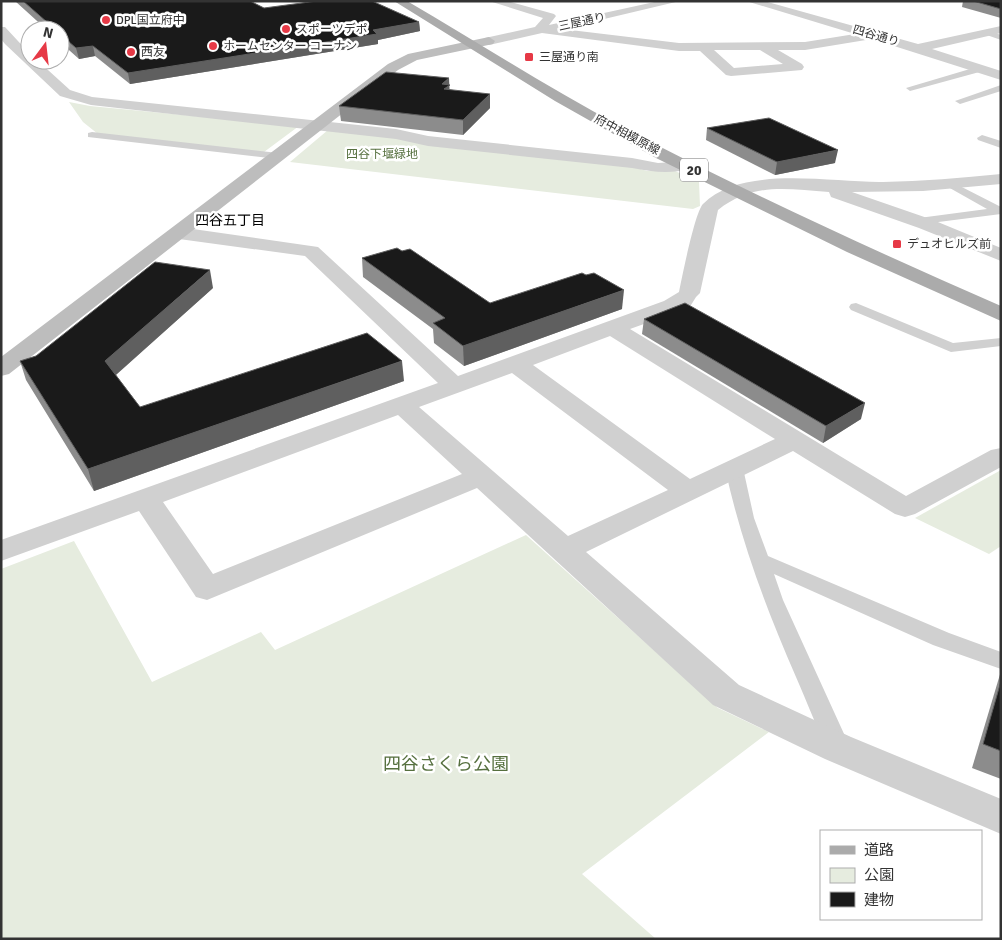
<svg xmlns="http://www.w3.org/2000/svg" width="1002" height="940" viewBox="0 0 1002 940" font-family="Signika,'Noto Sans JP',sans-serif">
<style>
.green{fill:#e6ecdf}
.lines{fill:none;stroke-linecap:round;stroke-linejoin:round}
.lane{fill:#d0d0d0;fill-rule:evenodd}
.street{fill:#d0d0d0;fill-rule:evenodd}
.secondary{fill:#bdbdbd;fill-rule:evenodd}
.primary{fill:#ababab;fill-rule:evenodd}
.wall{fill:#8c8c8c}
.shaded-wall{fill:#5f5f5f}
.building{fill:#1a1a1a;stroke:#5f5f5f}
.poi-dot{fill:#e63946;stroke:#fff;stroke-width:2}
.labels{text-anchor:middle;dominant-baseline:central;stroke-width:5;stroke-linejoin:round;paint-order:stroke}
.far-poi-label{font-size:12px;fill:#333;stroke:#fff;text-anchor:start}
.far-street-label{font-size:12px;fill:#333;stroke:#fff}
.far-park-label{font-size:12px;fill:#56703f;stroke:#fff}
.shield{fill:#fff;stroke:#707070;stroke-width:1}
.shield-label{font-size:14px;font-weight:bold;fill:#333}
.far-neighbourhood-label{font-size:14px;fill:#000;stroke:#fff}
.near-park-label{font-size:18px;fill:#56703f;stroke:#fff}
</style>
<rect width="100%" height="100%" fill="#fff"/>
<g class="green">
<polygon points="69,102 90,106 299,126 264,152 98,134 83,122"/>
<polygon points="328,130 631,166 647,171 675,171 699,182 700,206 693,209 290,162"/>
<polygon points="1001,470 1001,546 989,554 915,518"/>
<polygon points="526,535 718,708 769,732 582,874 656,939 1,939 1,569 74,541 152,682 261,632 275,650"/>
</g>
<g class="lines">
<g class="lane">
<polygon points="987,30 1001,35 1001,40 984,34 983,32"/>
<polygon points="980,66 984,69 983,71 910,91 906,88"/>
<polygon points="1001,85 1001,91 960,104 955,101"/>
<polygon points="92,132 278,153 283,156 278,159 88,137 88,133"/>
<polygon points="982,135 1001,141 1001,148 978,140 977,138"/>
<polygon points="952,182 1001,207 1001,214 915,225 913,222 919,218 987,209 948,187 948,183"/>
<polygon points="856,303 953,343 1001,338 1001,346 951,352 851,310 849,307 851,304"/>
<path d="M734,463l6,1 3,4 11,50 14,38 181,77 52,19v17l-68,-24 -159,-71 9,26 67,147 -4,7 -8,3 -8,-3c-13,-25 -23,-52 -34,-77 -30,-69 -55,-135 -71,-209l3,-4z"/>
</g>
<g class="street">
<path d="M489,1h18l47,13 2,2 -7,9 110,-24h21l-118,28 117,14 126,-1 50,-8 -109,-33h18l154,43 83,-18v7l-69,16 69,22v9l-129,-41 -67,11h-27l24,14 2,3 -2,3 -71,6 -5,-1 -26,-24h-21l-137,-18 -53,12 -6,-4 2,-3 50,-11 8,-9zM714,50h46l23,14 -49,4z"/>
<path d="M1,27h4l25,27v6h7l33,30 22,7 304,32 32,7 204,22 26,5 32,-2 2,4 -2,4c-20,5 -38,3 -58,-1l-204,-22 -32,-7 -305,-34 -31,-9 -55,-52 -4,-5z"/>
<path d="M1001,174v10l-78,7 -71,1 81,28 68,28v13l-82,-33 -88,-31 -2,-5c-43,-3 -75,-10 -111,18l-18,83 -4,4 -5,8 -11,6 -50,18 276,167 85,-46 10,-2v19l-86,47 -10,3 -10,-3 -102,-63 -207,101 153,133 112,52 150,62v35l-176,-75 -112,-54 -236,-217 -270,112 -11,-3 -57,-86 -138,50v-21l437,-157 -133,-127 -126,-17 -7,-2 -3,-4 3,-4 7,-2 139,20 140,129 206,-75 15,-9c3,-15 16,-80 24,-88 39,-40 129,-21 180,-22 39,-1 79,-4 118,-8zM610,336l165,103 -85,40 -157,-114zM512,373l156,117 -100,46 -149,-129zM398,415l64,59 -249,100 -50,-72z"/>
</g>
<polygon class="secondary" points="489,37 495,41 493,44 417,60 398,70 9,374 1,376 1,357 388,64 408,54"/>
<path class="primary" d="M394,1h13c72,42 142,87 215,126 124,65 251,123 379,179v15l-154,-69 -191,-94 -101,-57z"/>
</g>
<g class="wall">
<polygon points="15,1 250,1 264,8 419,22 420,31 378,40 378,44 130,84 95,56 79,59 60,42 60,30 47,30"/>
<polygon points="963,1 1001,1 1001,18 962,7"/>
<polygon points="450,90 490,108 463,135 341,121 339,106"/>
<polygon points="707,128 835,163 775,175 706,140"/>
<polygon points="402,251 490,303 622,309 464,366 434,343 433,329 363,277 362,258"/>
<polygon points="213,288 116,375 140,407 404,381 94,491 26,380 20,361 36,356"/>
<polygon points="644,319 861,419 823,443 642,334"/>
<polygon points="1001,671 1001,779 972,768"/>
</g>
<g class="shaded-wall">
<polygon points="419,22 420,31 378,40 378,44 130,84 128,73 373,30"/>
<polygon points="93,46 95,56 79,59 76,48"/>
<polygon points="449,78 450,99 442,84"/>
<polygon points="490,94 490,108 463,135 463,120"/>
<polygon points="838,150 835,163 775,175 777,162"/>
<polygon points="210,270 213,288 110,380 105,361"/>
<polygon points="624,290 622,309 464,366 463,346"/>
<polygon points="402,361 404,381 94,491 88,469"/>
<polygon points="865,403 861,419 823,443 826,426"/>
</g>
<g class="building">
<polygon points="23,1 250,1 264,8 317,1 372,1 419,22 373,30 377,34 128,73 93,46 76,48 60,34 60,30 56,30"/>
<polygon points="973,1 1001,1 1001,9"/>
<polygon points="386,72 449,78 442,84 450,85 444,89 490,94 463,120 339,106"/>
<polygon points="769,118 838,150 777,162 707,128"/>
<polygon points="397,248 402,251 410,249 490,303 582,273 586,275 594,273 624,290 463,346 433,323 445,318 362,258"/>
<polygon points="155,262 210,270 105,361 140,407 367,333 402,361 88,469 20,361 36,356"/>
<polygon points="685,303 865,403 826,426 644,319"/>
<polygon points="1001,681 1001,751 983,744"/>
</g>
<g class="poi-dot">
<circle cx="106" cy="20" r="5"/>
<circle cx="286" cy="29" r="5"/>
<circle cx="213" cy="46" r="5"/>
<circle cx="131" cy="52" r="5"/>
<rect x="524" y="52" width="10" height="10" rx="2.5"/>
<rect x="892" y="239" width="10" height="10" rx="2.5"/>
</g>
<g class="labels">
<g class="far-poi-label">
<text x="116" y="20">DPL国立府中</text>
<text x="296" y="29">スポーツデポ</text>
<text x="223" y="46">ホームセンター コーナン</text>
<text x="141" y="52">西友</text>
<text x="539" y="57">三屋通り南</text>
<text x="907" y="244">デュオヒルズ前</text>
</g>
<g class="far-street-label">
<text transform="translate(582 22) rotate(-12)">三屋通り</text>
<text transform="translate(876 36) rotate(16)">四谷通り</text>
<text transform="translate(627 135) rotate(28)">府中相模原線</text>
</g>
<g class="far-park-label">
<text x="382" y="154">四谷下堰緑地</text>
</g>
<rect class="shield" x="680" y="158.5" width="28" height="23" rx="4"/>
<g class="shield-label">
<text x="694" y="170">20</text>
</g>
<g class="far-neighbourhood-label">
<text x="230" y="220">四谷五丁目</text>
</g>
<g class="near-park-label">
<text x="446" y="764">四谷さくら公園</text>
</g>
</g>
<rect width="1002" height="940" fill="none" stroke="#333333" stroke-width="5"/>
<rect x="820" y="830" width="162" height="90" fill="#ffffff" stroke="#adadad"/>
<rect x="830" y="846" width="25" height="8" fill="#ababab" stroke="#adadad"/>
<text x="864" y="855" font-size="15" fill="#333333">道路</text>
<rect x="830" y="868" width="25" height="15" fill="#e6ecdf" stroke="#adadad"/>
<text x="864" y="880" font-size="15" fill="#333333">公園</text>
<rect x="830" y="892" width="25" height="15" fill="#1a1a1a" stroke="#adadad"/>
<text x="864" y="905" font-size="15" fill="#333333">建物</text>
<g transform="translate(45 45) rotate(15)"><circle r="24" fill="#ffffff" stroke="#adadad"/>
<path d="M0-4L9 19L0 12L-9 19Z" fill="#e63946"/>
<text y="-8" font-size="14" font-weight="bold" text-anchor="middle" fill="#333333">N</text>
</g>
</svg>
